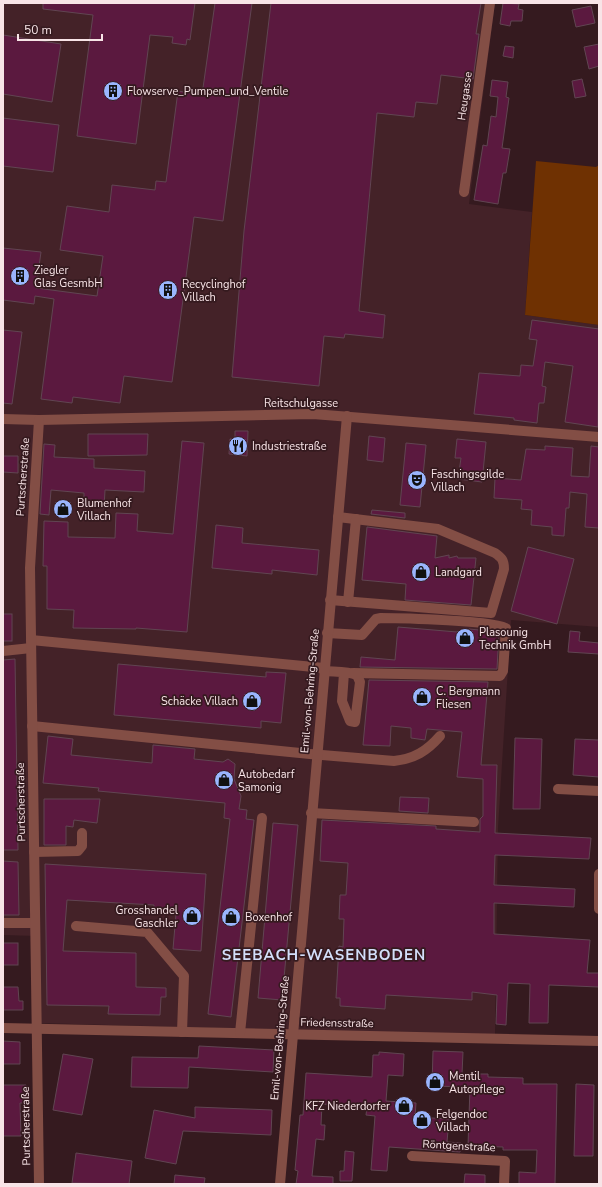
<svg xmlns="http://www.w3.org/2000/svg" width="602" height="1187" viewBox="0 0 602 1187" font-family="'Nunito Sans',sans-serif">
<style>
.built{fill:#442228}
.green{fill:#6f3102}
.building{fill:#5b193f;stroke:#614552}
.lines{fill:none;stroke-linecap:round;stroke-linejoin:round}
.minor{stroke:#834e45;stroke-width:10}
.labels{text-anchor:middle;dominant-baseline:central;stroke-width:3.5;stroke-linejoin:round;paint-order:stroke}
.poi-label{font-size:11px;fill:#f8e4e7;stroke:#351a1f;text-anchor:start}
.street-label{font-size:11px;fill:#f8e4e7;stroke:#351a1f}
.district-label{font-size:15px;font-weight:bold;letter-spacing:1px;fill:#d3defa;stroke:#351a1f}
</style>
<rect width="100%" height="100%" fill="#351a1f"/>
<polygon class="built" points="3,3 495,3 469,204 532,212 525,315 599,325 599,627 511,620 498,828 495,1036 38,1023 36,936 3,935"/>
<polygon class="green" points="536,161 596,167 599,165 599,325 525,315"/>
<g class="building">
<polygon points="43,3 195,3 190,40 187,39 186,45 172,43 173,37 150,35 136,144 77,136 93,15 43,9"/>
<polygon points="215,3 252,3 223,221 194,217 172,382 124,376 120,403 73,397 72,403 41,399 54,299 35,296 34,304 3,300 3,248 41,252 36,288 97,296 103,256 60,250 67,206 109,212 112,185 155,190 156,181 166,182 178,91 202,95"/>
<polygon points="271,3 481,3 476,34 479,34 473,79 441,75 437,104 416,102 414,117 377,113 359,311 385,315 383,338 345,334 344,338 324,336 319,386 232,377 244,231"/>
<polygon points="503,3 519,4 518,9 523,10 522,21 511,21 510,26 500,24"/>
<polygon points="591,6 595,23 576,27 572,10"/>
<polygon points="3,35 61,44 52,102 3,94"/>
<polygon points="599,44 599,66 589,69 584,47"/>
<polygon points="505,46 514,47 513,58 503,56"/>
<polygon points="582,79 586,96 575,98 572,81"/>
<polygon points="492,80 508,82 506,97 509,98 502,148 510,149 506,173 503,173 498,204 474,200 483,145 487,146 491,116 496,117 498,97 490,96"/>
<polygon points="3,118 59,125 53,172 3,166"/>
<polygon points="532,320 599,329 598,427 565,422 573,366 545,362 542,386 546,387 544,403 539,403 537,423 514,420 514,418 474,414 479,373 520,376 521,365 533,366 537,340 529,339"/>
<polygon points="3,330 22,332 12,404 3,403"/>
<polygon points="235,431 248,431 247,456 229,454 230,439 235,439"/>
<polygon points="88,434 148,434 147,455 88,456"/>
<polygon points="369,436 385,438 383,462 367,460"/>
<polygon points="457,439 486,442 482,482 458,479 461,458 455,458"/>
<polygon points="182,441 204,443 187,632 136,628 136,629 73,628 74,610 47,609 47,566 43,566 44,521 68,522 68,537 115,538 116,513 138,514 137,531 173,534"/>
<polygon points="406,443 426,445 420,507 400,505"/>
<polygon points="44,444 55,445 54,457 94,459 94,468 145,471 144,492 105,490 104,508 84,507 84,493 51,490 49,515 40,514"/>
<polygon points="545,446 573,448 571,476 589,477 591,446 599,447 599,528 585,527 587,494 570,492 569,508 566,508 564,536 552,535 552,527 531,525 532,510 521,509 522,500 494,498 495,478 521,480 526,449 545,450"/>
<polygon points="3,456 18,456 18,473 3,472"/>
<polygon points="372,510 405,513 405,518 371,514"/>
<polygon points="216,525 243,528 242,543 319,550 317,575 272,570 272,574 212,568"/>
<polygon points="367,527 437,536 435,558 449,555 449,558 457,556 458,558 476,558 471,605 405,600 406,584 362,580"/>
<polygon points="528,547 574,559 557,624 511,611"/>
<rect x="3" y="614" width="9" height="27"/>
<polygon points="398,627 469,633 469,629 499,632 497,669 360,667 361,657 395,660"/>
<polygon points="570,631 580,632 579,641 599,643 599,654 568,652"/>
<polygon points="15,659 18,850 3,850 3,660"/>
<polygon points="118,664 266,677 266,672 286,673 281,723 261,721 261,728 114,715"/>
<polygon points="369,680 488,682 481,765 497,765 495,833 591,838 589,859 495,855 494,885 575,889 574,907 494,903 494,934 590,940 587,973 599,973 599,987 549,985 548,1023 529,1023 530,984 508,983 506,1025 496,1024 497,995 472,992 472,1000 386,995 385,1009 340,1006 340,998 336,998 339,946 343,947 344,919 339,919 340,895 346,895 348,863 320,861 322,820 436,826 436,829 480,832 480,819 483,816 483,779 457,777 462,732 427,729 425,740 411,738 411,728 391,726 390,746 363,745"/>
<polygon points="48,736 73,739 71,755 152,763 153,745 195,749 194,759 223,762 228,759 235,764 234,779 241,796 239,809 247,810 246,819 254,820 231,1017 208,1014 230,819 224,818 225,803 98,791 99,788 43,783"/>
<polygon points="515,738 542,739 540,809 513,809"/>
<polygon points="575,739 599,740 599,777 573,775"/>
<polygon points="400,797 429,798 428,813 399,811"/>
<polygon points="44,799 100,799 97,823 74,820 73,827 66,826 66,845 44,845"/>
<polygon points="273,823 298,825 282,1000 258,998"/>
<polygon points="3,861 18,862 19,915 3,915"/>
<polygon points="45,864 206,874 201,951 173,949 176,914 153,913 154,905 67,900 63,951 136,953 136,987 166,988 166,997 161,997 160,1015 108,1014 109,1006 47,1005"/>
<rect x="3" y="943" width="15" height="22"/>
<polygon points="3,987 18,987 19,1001 23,1001 23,1010 3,1010"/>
<polygon points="3,1041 20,1042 20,1064 3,1064"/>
<polygon points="199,1046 274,1050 273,1072 189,1067 188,1088 131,1087 132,1057 198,1058"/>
<polygon points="433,1051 463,1052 462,1074 488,1074 488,1077 523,1078 523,1084 557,1084 555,1184 519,1184 519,1172 536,1173 537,1150 503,1150 503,1147 468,1146 470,1087 432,1086"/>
<polygon points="379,1052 404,1054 403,1076 388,1075 386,1101 416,1103 415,1117 449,1119 447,1142 461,1143 460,1152 389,1147 387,1171 371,1170 375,1116 366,1115 367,1107 322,1104 321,1125 325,1125 324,1140 316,1139 312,1176 333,1177 333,1184 296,1184 298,1171 295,1170 300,1115 303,1115 306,1073 372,1077 373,1055 379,1055"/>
<polygon points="63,1054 93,1059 82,1115 53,1110"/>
<polygon points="576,1084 594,1085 593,1156 574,1156"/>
<polygon points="3,1085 26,1085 25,1103 20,1103 21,1136 3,1136"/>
<polygon points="195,1107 272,1110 271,1135 183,1131 176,1164 145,1158 154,1110 195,1118"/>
<polygon points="345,1151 354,1152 352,1181 340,1181 340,1171 344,1171"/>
<polygon points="76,1153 132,1161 129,1184 72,1183"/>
<polygon points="465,1174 485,1175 485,1184 464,1184"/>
<polygon points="175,1175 205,1178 204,1184 174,1184"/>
</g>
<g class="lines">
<g class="minor">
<polyline points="464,192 490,3"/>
<polyline points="3,419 39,420 313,414 599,437"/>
<path d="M330,600l161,13 13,-44c0,-9 -2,-11 -9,-16l-57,-24 -100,-12"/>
<polyline points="348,602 356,519"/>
<path d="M327,633l35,2 14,-16 5,-1c17,0 119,3 125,10l-3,43 -3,5 -147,-3"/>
<polyline points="31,640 324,668"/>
<polyline points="3,651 31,648"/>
<path d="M324,671c11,1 23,0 33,4l3,7 -5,40 -5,-1 -8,-20 2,-28"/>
<path d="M32,726l278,28 84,7c20,-2 33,-10 46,-25"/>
<polyline points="558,789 599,791"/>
<polyline points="311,813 474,822"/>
<polyline points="34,852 78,851 82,846 82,833"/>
<polyline points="599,874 599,909"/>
<polyline points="3,923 35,923"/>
<polyline points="76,926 147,932 184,976 182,1032"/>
<polyline points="3,1028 599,1041"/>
<polyline points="240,1033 262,818"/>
<polyline points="412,1156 505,1161 504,1184"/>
<polyline points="39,1184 30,568 39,420"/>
<polyline points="280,1184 347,416"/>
</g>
</g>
<defs>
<symbol id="building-disc" viewBox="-11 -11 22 22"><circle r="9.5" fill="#9ab5fd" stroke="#351a1f"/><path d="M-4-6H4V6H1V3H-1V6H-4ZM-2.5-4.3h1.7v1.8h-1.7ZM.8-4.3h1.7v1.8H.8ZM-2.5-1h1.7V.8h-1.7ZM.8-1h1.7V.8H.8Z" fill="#111"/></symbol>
<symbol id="restaurant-disc" viewBox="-11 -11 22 22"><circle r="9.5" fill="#9ab5fd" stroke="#351a1f"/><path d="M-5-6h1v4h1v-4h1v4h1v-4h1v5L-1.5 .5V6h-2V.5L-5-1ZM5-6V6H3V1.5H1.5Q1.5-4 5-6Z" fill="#111"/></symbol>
<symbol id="theatre-disc" viewBox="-11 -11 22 22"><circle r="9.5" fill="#9ab5fd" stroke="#351a1f"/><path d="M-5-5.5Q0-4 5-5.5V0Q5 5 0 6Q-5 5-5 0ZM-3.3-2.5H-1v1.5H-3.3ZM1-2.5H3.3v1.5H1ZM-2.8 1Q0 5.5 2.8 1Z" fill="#111"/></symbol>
<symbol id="shop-disc" viewBox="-11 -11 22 22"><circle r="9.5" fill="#9ab5fd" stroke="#351a1f"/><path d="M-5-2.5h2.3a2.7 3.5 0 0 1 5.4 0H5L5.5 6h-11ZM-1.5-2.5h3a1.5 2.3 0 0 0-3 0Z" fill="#111"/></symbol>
</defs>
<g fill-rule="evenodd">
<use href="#building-disc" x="102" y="80" width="22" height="22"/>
<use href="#building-disc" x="9" y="265" width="22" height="22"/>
<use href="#building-disc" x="157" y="279" width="22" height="22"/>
<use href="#restaurant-disc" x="227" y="435" width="22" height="22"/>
<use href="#theatre-disc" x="406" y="469" width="22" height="22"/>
<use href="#shop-disc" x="52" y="498" width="22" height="22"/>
<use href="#shop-disc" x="410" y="561" width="22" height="22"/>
<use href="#shop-disc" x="454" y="627" width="22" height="22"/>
<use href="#shop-disc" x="411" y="686" width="22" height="22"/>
<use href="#shop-disc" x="241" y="690" width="22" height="22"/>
<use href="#shop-disc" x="213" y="769" width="22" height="22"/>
<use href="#shop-disc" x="181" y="905" width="22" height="22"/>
<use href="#shop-disc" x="220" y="906" width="22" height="22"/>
<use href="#shop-disc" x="424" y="1071" width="22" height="22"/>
<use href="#shop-disc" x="393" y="1095" width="22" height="22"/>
<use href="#shop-disc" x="411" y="1109" width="22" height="22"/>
</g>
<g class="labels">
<g class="poi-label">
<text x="127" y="91">Flowserve_Pumpen_und_Ventile</text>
<text x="34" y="270">Ziegler<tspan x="34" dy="13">Glas GesmbH</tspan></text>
<text x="182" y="284">Recyclinghof<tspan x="182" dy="13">Villach</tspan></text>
<text x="252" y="446">Industriestraße</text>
<text x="431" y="474">Faschingsgilde<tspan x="431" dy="13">Villach</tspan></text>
<text x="77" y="503">Blumenhof<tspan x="77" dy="13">Villach</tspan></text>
<text x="435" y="572">Landgard</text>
<text x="479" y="632">Plasounig<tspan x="479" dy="13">Technik GmbH</tspan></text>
<text x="436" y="691">C. Bergmann<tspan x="436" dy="13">Fliesen</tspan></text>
<text x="238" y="701" text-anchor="end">Schäcke Villach</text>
<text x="238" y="774">Autobedarf<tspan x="238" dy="13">Samonig</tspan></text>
<text x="178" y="910" text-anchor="end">Grosshandel<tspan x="178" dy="13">Gaschler</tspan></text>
<text x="245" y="917">Boxenhof</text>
<text x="449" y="1076">Mentil<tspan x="449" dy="13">Autopflege</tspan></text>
<text x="390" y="1106" text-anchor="end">KFZ Niederdorfer</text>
<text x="436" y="1114">Felgendoc<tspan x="436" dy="13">Villach</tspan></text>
</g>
<g class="street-label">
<text transform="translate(465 96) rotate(-82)">Heugasse</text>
<text x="301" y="403">Reitschulgasse</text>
<text transform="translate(23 477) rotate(-86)">Purtscherstraße</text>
<text transform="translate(310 691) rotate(-85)">Emil-von-Behring-Straße</text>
<text transform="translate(21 802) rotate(-91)">Purtscherstraße</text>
<text transform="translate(337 1023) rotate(1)">Friedensstraße</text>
<text transform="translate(280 1038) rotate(-85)">Emil-von-Behring-Straße</text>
<text transform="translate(26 1126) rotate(-91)">Purtscherstraße</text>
<text transform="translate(459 1146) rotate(3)">Röntgenstraße</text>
</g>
<g class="district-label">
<text x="324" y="955">SEEBACH-WASENBODEN</text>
</g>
</g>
<rect width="602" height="1187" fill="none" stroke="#f8e4e7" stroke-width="8"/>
<path d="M18 34v6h84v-6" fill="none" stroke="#f8e4e7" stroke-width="2"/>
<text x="24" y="34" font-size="12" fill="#f8e4e7" stroke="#351a1f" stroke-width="3" paint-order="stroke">50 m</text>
</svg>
